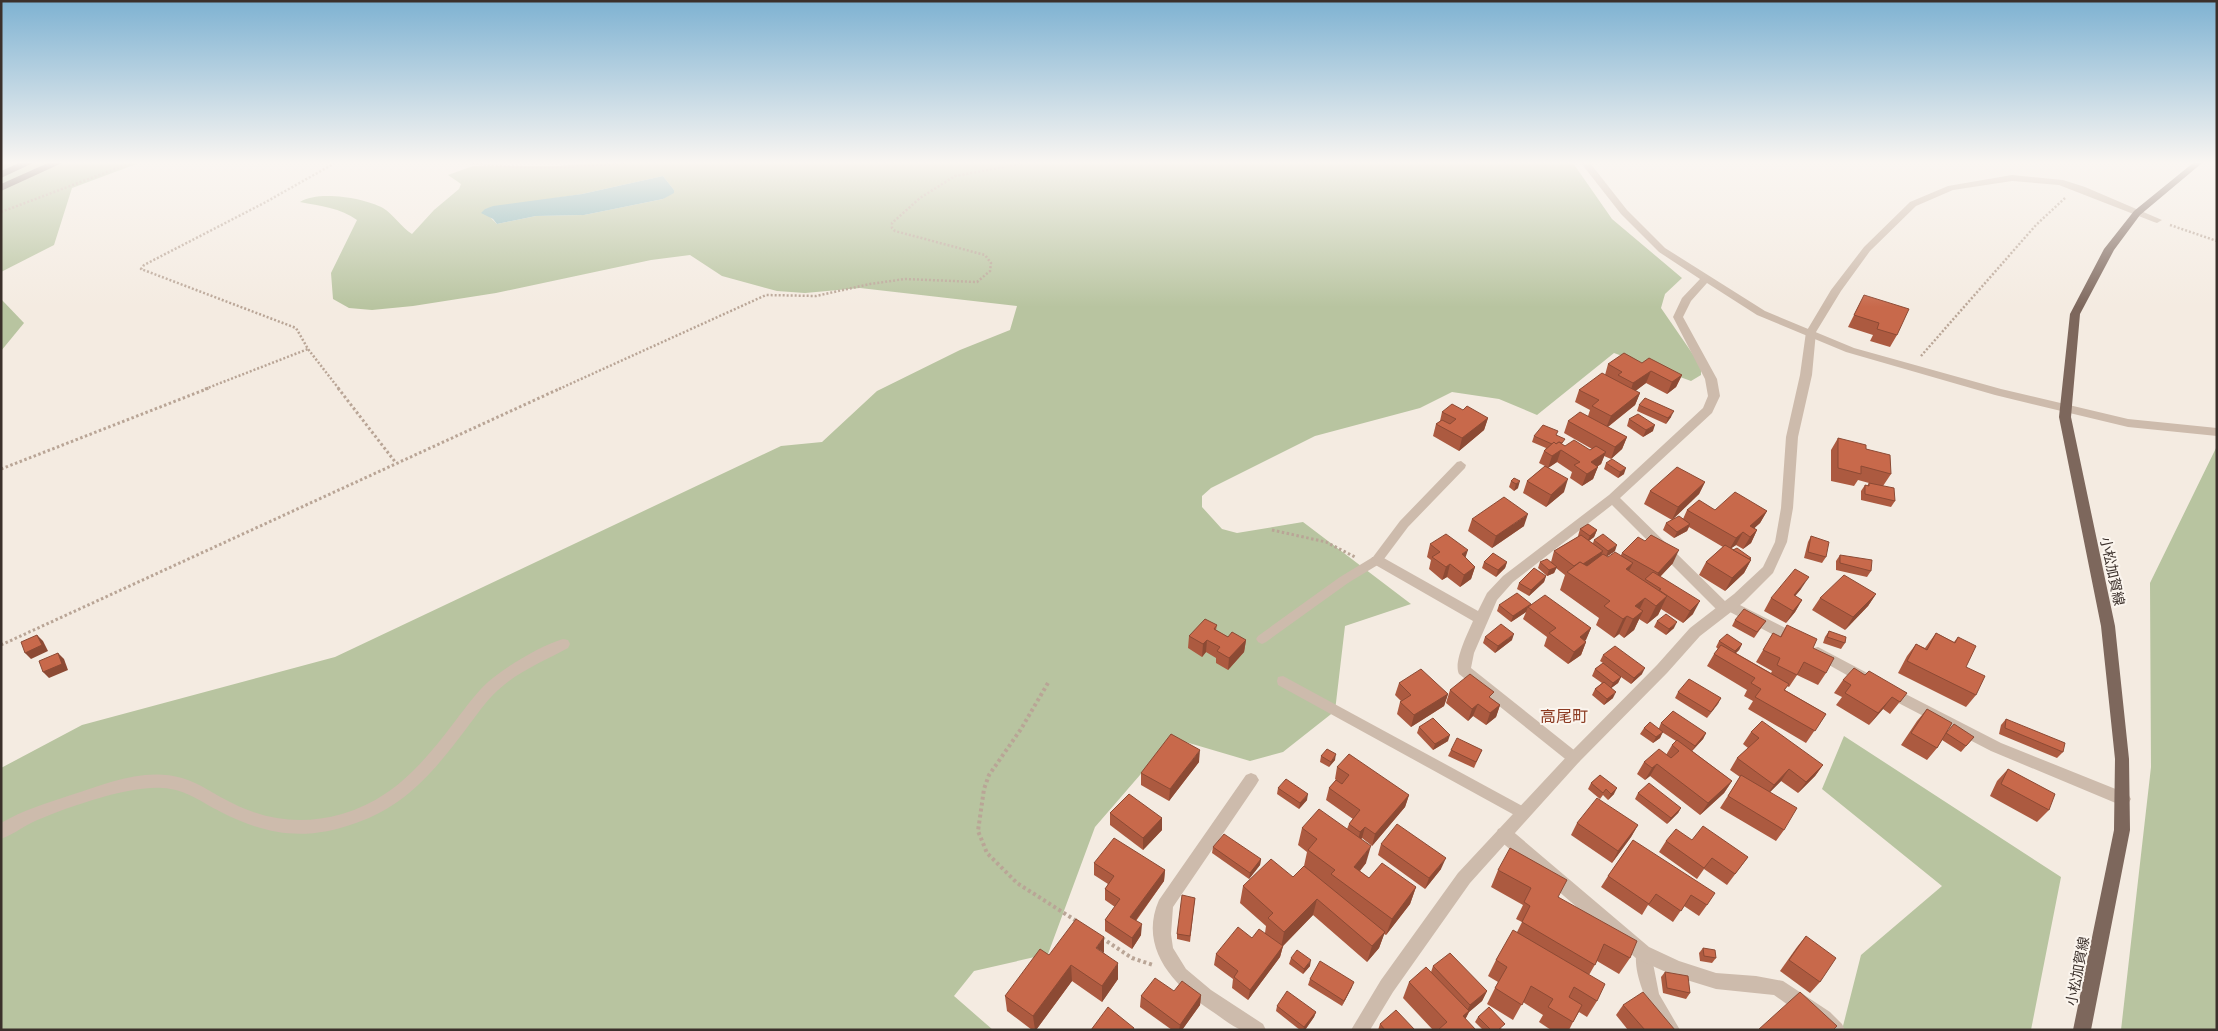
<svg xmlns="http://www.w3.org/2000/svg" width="2218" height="1031" viewBox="0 0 2218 1031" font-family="'Exo 2','Noto Sans JP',sans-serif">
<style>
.green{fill:#b8c4a0;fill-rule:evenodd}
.water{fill:#7fb0b2}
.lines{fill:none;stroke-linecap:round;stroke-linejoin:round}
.path-far2{stroke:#b9a596;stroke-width:2.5;stroke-dasharray:2 2;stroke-linecap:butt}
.path-far1{stroke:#b9a596;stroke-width:3;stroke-dasharray:2.5 2.5;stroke-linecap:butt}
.path{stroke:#b9a596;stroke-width:4;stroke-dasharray:3 3;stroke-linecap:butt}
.service{fill:#cdbbac;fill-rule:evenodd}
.minor{fill:#cdbbac;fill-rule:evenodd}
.tertiary{fill:#cdbbac;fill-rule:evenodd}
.primary{fill:#7d675c;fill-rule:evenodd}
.motorway{fill:#5c4a42;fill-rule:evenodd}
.wall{fill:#ac5a40}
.shaded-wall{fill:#8c4a34}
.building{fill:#c8694b;stroke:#8c4a34}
.labels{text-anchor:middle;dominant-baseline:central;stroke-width:4;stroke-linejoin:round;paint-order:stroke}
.street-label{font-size:14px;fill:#3b302b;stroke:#fbf5ee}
.quarter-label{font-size:16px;fill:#8c3b22;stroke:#fbf5ee}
</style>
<rect width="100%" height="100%" fill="#f4ebe1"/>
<g class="green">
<polygon points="1,163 139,163 72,188 54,245 1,272"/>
<path d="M588,163h985l39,56 70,59 -17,16 -4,14 40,58v9l-10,6 -77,-28 -77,62 -38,-16 -47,-7 -32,16 -105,28 -104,52 -9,8v11l20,22 15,4 66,-11 108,82 -66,22 -10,85 -52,41 -33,9 -78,-23 -77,89 -47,127 -74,17 -20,25 39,34h-992v-262l81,-43 253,-68 446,-211 41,-4 55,-51 83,-41 50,-20 7,-24 -157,-18 -55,5 -28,-2 -55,-15 -32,-21 -39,5 -155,33 -83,13 -41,4 -23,-2 -16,-9 -2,-26 26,-53c-16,-12 -37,-14 -57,-18 18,-12 65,-4 83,6 11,7 18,19 29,26l22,-24 25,-21 2,-5 -13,-9 25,-9h86zM663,176l11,14 -11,9 -79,16 -48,1 -39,8 -7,-7 -5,-8 97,-15z"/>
<polygon points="1,299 24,323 1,351"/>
<polygon points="2217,446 2217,1030 2121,1030 2151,767 2150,583"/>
<polygon points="1844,736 2061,877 2031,1030 1842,1030 1861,955 1942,886 1822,789"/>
</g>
<polygon class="water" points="663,176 674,190 674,193 663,199 599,212 584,215 536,216 497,224 493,219 481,213 485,209 493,206 582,194"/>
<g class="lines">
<g class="path-far2">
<polyline points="335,163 264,203 144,265 141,269 296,328 308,349 339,389"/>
<path d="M472,163c51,7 102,5 153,0"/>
<polyline points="1,212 131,163"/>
<polyline points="2170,225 2217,241"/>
<polyline points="1921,356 2036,225 2065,198"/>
<polyline points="205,389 308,349"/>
<polyline points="559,389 766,295 816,296 870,284 905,279 977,282 990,271 991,263 985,255 895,231 892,228 892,223 920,198 955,176 1027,163"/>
</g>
<g class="path-far1">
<polyline points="338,388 396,463"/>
<polyline points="1,469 209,388"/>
<polyline points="1272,530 1326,542 1355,557"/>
<polyline points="1,645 561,388"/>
</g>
<g class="path">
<polyline points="1048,683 1021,729 989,775 984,789 978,831 987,853 1017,883 1078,922"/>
<polyline points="1102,938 1132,958 1153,965"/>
</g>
<g class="service">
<polygon points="1461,461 1466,465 1465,468 1408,527 1381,563 1348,583 1266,642 1262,644 1258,642 1256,639 1258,636 1340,577 1373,557 1400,521 1457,462"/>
<polygon points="1283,676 1528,809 1530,813 1528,817 1523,819 1518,817 1278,685 1277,681 1278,677"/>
<path d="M1643,946l5,2 3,5 8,41 21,36h-18c-11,-17 -33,-62 -24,-82z"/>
</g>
<g class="minor">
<path d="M1581,163h9l37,47 38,38 100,63 89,37 147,41 127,30 89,9v8l-89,-9 -133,-32 -149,-43 -89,-37 -50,-32 -16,18 -8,16 34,62 3,17 -8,17 -92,85 106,104h8l67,34 2,4 -2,4 -5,1 -5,-1 -61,-32 -5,2 -5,-1 -108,-108 -99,77 -16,18 -23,53 -3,15 108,86 2,4 -2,4 -5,2 -5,-2 -110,-88c-6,-12 9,-41 14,-53l-101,-58 -1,-3 1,-3h10l96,54 9,-18 16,-17 106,-81 94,-87 5,-12 -3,-17 -32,-62 9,-19 18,-19 -41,-27 -38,-38z"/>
<path d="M563,639l5,1 2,4 -2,4c-24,13 -51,24 -71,43 -12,11 -21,25 -31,38 -31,41 -60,77 -110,94 -50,18 -88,13 -135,-11 -20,-10 -35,-23 -59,-24 -36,-2 -97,20 -131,35 -10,5 -19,12 -30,16v-16c22,-13 46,-20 70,-28 35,-11 73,-28 111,-17 18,5 33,17 50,25 36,18 71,22 110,11 52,-15 83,-53 114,-94 10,-13 20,-27 32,-38 17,-15 54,-37 75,-43z"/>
<polygon points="1818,647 1871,675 1873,679 1871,683 1866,685 1861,683 1813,656 1811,652 1813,648"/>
<polygon points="1888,685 2001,743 2128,794 2131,799 2128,804 2123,806 2118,804 1991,751 1883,695 1881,691 1883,687"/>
<path d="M1251,773l5,2 3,5 -3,5 -83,122 -2,27 2,14 13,21 25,21 52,34 3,6c-8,0 -20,1 -27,-1 -8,-4 -16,-10 -23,-15 -39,-25 -79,-64 -57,-114l87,-125z"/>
<polygon points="1504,827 1510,829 1649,947 1679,961 1716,973 1756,976 1783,981 1830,1012 1842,1024 1845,1030 1823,1030 1774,995 1716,989 1677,977 1637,959 1498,839 1496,834 1498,829"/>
</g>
<polygon class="tertiary" points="2012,175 2063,180 2085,187 2162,220 2157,223 2154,222 2059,185 2012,181 1953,190 1916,206 1870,251 1841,291 1816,332 1812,375 1798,437 1793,508 1787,542 1773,573 1744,602 1700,636 1667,673 1579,762 1470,883 1393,992 1370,1030 1351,1030 1381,980 1458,873 1569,754 1657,665 1690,628 1734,594 1763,567 1775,542 1781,508 1786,437 1800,375 1806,332 1831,290 1864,247 1910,202 1948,186"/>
<polygon class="primary" points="2193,163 2202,163 2140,215 2114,250 2080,314 2071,417 2115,626 2129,759 2130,830 2091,1030 2073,1030 2114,830 2115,759 2101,626 2059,417 2070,314 2104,249 2134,211"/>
<g class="motorway">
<polygon points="19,163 33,163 1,178 1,171"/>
<polygon points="48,163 62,163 1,191 1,184"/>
</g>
</g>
<g class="wall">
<polygon points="1864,295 1897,335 1890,347 1870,341 1873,335 1848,327"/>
<polygon points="1642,363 1682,375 1676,387 1667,394 1646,383 1635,391 1640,393 1635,405 1608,427 1627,437 1622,449 1611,459 1604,456 1601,464 1598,466 1593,479 1582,486 1570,478 1572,472 1557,462 1548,468 1564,492 1546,507 1523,493 1527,481 1545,466 1539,463 1544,451 1546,448 1532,442 1534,436 1557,435 1563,445 1565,446 1590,450 1592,449 1564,433 1568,421 1588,416 1590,410 1575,402 1579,390 1605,375 1608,364"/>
<polygon points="1639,405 1671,417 1666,424 1637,411"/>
<polygon points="1463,410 1488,418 1484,430 1459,451 1433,436 1436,424 1440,421 1442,412"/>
<polygon points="1629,419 1653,431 1643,437 1627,426"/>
<polygon points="1838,438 1866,449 1891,474 1883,486 1895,501 1891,507 1861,500 1861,491 1865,485 1867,486 1869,483 1858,480 1854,486 1831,481 1831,450"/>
<polygon points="1606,463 1624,474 1618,478 1604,469"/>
<polygon points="1514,478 1518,488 1514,491 1509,487 1511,481"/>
<polygon points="1705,482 1699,494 1672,520 1644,504 1650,491"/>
<polygon points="1687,510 1767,511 1760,523 1754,528 1757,530 1751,543 1743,549 1736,545 1731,548 1751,558 1750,559 1751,560 1744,573 1725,591 1699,575 1706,562 1723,547 1689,527 1687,531 1674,538 1663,530 1666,523 1683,519"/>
<polygon points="1472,519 1524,526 1492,548 1468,531"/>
<polygon points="1580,529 1597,530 1594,537 1589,541 1593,543 1594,540 1615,551 1606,557 1608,557 1621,555 1622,553 1673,563 1660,577 1693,614 1683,623 1661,609 1658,615 1647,624 1639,619 1634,630 1624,638 1619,634 1614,638 1596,625 1599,618 1560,590 1565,575 1556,568 1554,573 1547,576 1538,568 1540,562 1551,562 1554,551 1579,536 1578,536"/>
<polygon points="1811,536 1826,557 1822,563 1804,558 1808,542"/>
<polygon points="1430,544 1465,557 1475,567 1471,579 1460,587 1447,577 1442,580 1429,569 1431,560 1427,557"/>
<polygon points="1840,555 1871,571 1867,577 1836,570 1836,561"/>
<polygon points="1484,562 1507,562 1505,568 1496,577 1482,568"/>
<polygon points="1546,576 1544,582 1529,596 1517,589 1519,583"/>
<polygon points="1801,589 1795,596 1802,600 1795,612 1786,623 1764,611 1771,598"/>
<polygon points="1876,594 1868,606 1845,630 1812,610 1820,598"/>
<polygon points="1499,605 1530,605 1591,628 1585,641 1586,642 1581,655 1568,664 1544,646 1547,637 1523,619 1526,612 1511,622 1497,611"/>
<polygon points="1735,620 1766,621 1754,638 1732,626"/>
<polygon points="1657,621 1674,628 1666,635 1654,627"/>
<polygon points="1217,625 1216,630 1228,637 1246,640 1244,652 1228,670 1216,663 1216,658 1206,652 1202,657 1188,648 1189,636"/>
<polygon points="1787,625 1813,648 1826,673 1818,685 1797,675 1789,687 1787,686 1785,690 1826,714 1806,743 1748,709 1753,701 1744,696 1747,690 1707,666 1714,654 1718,649 1716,647 1719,641 1742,644 1739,650 1736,653 1771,673 1772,671 1756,662 1773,633 1780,637"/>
<polygon points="1829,631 1845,643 1841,649 1823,643 1825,637"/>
<polygon points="1936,633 1954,642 1958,637 1966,667 1976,695 1966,707 1898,673 1907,656 1916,644 1925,648"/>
<polygon points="1485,637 1512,640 1495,653 1483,643"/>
<polygon points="1603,655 1642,674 1631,684 1621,677 1618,683 1611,688 1613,698 1604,705 1592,695 1595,689 1602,683 1592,676 1595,669 1603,663 1600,661"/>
<polygon points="1865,675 1907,693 1890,714 1883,709 1869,725 1836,705 1842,697 1834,693 1843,680"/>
<polygon points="1399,683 1448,694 1444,706 1411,727 1397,714 1400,702 1401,701 1395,695"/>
<polygon points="1450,690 1492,699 1500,705 1496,717 1486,725 1473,716 1468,721 1446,703"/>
<polygon points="1678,692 1721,698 1707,718 1675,698"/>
<polygon points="1927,709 1947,732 1974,737 1961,752 1942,740 1937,748 1927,760 1901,745 1917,721"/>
<polygon points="2006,719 2063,752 2057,758 1999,734 2001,725"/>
<polygon points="1661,723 1706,733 1703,739 1692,751 1732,781 1724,793 1700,815 1650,776 1645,780 1637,774 1644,762 1666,755 1672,745 1676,741 1662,732 1660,738 1653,743 1640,734 1644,728 1659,728"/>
<polygon points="1419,727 1448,741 1433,750 1417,733"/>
<polygon points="1751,732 1823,765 1815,776 1798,793 1781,781 1770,792 1784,830 1776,841 1720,808 1740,777 1730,770 1737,758 1748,748 1743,744"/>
<polygon points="1451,750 1482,750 1474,768 1448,756"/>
<polygon points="1321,756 1335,760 1329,767 1320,762"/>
<polygon points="1199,762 1169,801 1141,785 1141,773"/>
<polygon points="1337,767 1409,795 1405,807 1372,846 1362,838 1361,839 1366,863 1360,871 1369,878 1416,887 1410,904 1386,935 1384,934 1379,948 1367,962 1313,915 1283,946 1280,957 1248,1000 1232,988 1233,979 1214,965 1216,954 1252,938 1265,933 1266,926 1240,903 1243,886 1293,877 1304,866 1307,852 1298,845 1302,828 1347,829 1349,824 1353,819 1326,800 1329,788 1336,780 1335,779"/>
<polygon points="2008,769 2049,810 2037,822 1990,796 1997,781"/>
<polygon points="1600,775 1614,794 1608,800 1603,795 1600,799 1588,789 1591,783"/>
<polygon points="1278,788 1307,800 1299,809 1277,794"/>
<polygon points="1638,793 1681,808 1678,813 1667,824 1635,799"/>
<polygon points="1110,813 1162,818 1162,830 1143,850 1110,825"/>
<polygon points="1577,823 1638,825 1631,837 1612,863 1571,835"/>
<polygon points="1633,840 1707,905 1699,916 1684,906 1673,922 1648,905 1642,915 1601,887 1608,876"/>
<polygon points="1692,840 1748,857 1727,885 1704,869 1697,879 1659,852 1666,841"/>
<polygon points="1381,844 1441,869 1425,889 1378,855"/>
<polygon points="1213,847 1261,859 1260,865 1249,879 1212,853"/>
<polygon points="1094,863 1165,870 1164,881 1136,921 1141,935 1132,949 1105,931 1105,920 1115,907 1105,900 1105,889 1108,884 1094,875"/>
<polygon points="1498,870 1558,897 1630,958 1619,974 1597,961 1589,975 1597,1001 1587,1017 1579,1012 1573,1022 1569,1030 1551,1030 1539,1022 1543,1015 1523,1002 1513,1020 1487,1004 1498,982 1488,976 1496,960 1517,932 1522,922 1516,919 1523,905 1491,887"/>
<polygon points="1195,898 1190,942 1177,939 1177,934"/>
<polygon points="1806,936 1820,982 1810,993 1780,971 1797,947"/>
<polygon points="1703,948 1716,958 1712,963 1700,961 1699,953"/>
<polygon points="1104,953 1118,979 1102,1002 1072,981 1036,1030 1032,1030 1007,1011 1005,996 1049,955"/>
<polygon points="1291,958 1310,966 1303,974 1289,964"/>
<polygon points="1433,966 1487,991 1482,1001 1469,1012 1465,1019 1476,1030 1433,1030 1403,998 1409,982 1431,972"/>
<polygon points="1665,972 1690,993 1686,999 1663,993 1661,977"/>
<polygon points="1310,979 1352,987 1342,1006 1308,985"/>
<polygon points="1174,991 1201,995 1200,1005 1182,1030 1172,1030 1140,1007 1141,996"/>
<polygon points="1623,1005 1675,1030 1628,1030 1616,1015"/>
<polygon points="1277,1006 1316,1012 1314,1017 1305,1030 1300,1030 1276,1011"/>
<polygon points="1478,1017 1502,1029 1501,1030 1483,1030 1475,1022"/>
<polygon points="1380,1024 1415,1030 1378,1030"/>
</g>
<g class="shaded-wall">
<polygon points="1651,371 1646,383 1629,396 1633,383"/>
<polygon points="1682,375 1676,387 1667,394 1672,382"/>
<polygon points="1640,393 1635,405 1606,428 1611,416"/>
<polygon points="1674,411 1671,417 1666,424 1668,418"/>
<polygon points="1488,418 1484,430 1459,451 1462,438"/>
<polygon points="1655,425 1653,431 1643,437 1646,430"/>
<polygon points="1627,437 1622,449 1611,459 1615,447"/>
<polygon points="1561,450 1557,462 1548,468 1552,456"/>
<polygon points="1606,452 1601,464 1591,471 1598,467 1593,479 1582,486 1591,462"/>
<polygon points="1626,468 1624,474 1618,478 1620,472"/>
<polygon points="1568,479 1564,492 1546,507 1551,495"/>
<polygon points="1520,481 1518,488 1514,491 1516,484"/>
<polygon points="1705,482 1699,494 1672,520 1678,507"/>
<polygon points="1767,511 1760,523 1747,535 1750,526"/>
<polygon points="1528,514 1524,526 1492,548 1496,536"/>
<polygon points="1690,524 1687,531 1674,538 1677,532"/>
<polygon points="1597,530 1594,537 1587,542 1590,536"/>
<polygon points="1757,530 1751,543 1743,549 1750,537"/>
<polygon points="1743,532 1736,545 1729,550 1736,538"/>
<polygon points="1617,545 1615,551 1606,557 1608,551"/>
<polygon points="1468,550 1464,562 1462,554"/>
<polygon points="1679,550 1673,563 1653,584 1658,573"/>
<polygon points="1603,551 1598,563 1575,578 1577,568"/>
<polygon points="1751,558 1747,564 1751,560 1744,573 1725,591 1732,578 1744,562"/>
<polygon points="1507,562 1505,568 1496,577 1498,570"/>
<polygon points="1633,563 1624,581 1626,569"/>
<polygon points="1450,564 1447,577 1442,580 1446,567"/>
<polygon points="1475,567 1471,579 1460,587 1464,575"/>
<polygon points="1557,567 1554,573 1547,576 1549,570"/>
<polygon points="1546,576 1544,582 1529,596 1531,590"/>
<polygon points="1809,577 1801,589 1786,607 1794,595"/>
<polygon points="1876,594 1868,606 1845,630 1853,617"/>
<polygon points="1667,596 1658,615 1647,624 1656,606"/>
<polygon points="1645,598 1636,617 1635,606"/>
<polygon points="1802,600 1795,612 1786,623 1793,611"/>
<polygon points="1700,601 1693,614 1683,623 1690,611"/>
<polygon points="1531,604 1529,608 1528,607 1526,612 1511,622 1513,616"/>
<polygon points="1643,611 1634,630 1624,638 1633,619"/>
<polygon points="1627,616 1619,634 1614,638 1623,619"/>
<polygon points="1677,622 1674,628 1666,635 1669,629"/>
<polygon points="1591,628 1586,640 1574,649 1580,637"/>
<polygon points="1514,634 1512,640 1495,653 1498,646"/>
<polygon points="37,635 43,641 48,651 31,659 25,653"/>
<polygon points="1207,640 1206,652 1202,657 1203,644"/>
<polygon points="1246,640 1244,652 1228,670 1229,658"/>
<polygon points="1586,642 1581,655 1568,664 1574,652"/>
<polygon points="1742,644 1739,650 1731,657 1735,651"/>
<polygon points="58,653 64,659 68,670 49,678 43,672"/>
<polygon points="1645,668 1642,674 1631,684 1634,678"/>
<polygon points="1621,677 1618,683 1610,689 1613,683"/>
<polygon points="1616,692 1613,698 1604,705 1607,699"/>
<polygon points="1448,694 1444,706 1411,727 1414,715"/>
<polygon points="1892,697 1883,709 1869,725 1878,713"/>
<polygon points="1721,698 1718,704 1707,718 1711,712"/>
<polygon points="1478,704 1473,716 1468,721 1472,709"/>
<polygon points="1500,705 1496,717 1486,725 1490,713"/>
<polygon points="1663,732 1660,738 1653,743 1656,737"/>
<polygon points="1706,733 1703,739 1691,752 1695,746"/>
<polygon points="1450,735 1448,741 1433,750 1435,744"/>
<polygon points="1200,750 1199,762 1169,801 1170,789"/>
<polygon points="1336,754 1335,760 1329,767 1331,762"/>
<polygon points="1657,764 1650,776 1645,780 1652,768"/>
<polygon points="1823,765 1815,776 1798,793 1806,782"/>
<polygon points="1789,769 1781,781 1766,796 1774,785"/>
<polygon points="1732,781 1724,793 1700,815 1708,803"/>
<polygon points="1617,788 1614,794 1608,800 1611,794"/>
<polygon points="1308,794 1307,800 1299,809 1300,803"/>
<polygon points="1409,795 1405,807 1372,846 1375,834"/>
<polygon points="1681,808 1678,813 1667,824 1671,818"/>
<polygon points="1162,818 1162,830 1143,850 1143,838"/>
<polygon points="1638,825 1631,837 1612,863 1618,851"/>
<polygon points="1365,827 1362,838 1357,844 1360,832"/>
<polygon points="1371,846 1366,863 1349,884 1354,867"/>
<polygon points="1446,858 1441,869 1425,889 1429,878"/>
<polygon points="1261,859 1260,865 1249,879 1250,873"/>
<polygon points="1165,870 1164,881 1130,928 1130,917"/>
<polygon points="1416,887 1410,904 1386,935 1392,919"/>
<polygon points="1317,899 1313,915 1281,948 1284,932"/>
<polygon points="1142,924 1141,935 1132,949 1132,938"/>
<polygon points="1385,932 1379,948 1367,962 1372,946"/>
<polygon points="1104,937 1104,953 1096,948"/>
<polygon points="1283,946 1280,957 1248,1000 1250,990"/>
<polygon points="1311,960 1310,966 1303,974 1304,969"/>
<polygon points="1118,963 1118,979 1102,1002 1102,986"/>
<polygon points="1071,965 1072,981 1036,1030 1035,1030 1033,1016"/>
<polygon points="1354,982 1352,987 1342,1006 1344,1001"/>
<polygon points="1487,991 1482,1001 1469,1012 1462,1026 1463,1016 1465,1014 1470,1005"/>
<polygon points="1201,995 1200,1005 1182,1030 1179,1030 1180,1025"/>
<polygon points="1316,1012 1314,1017 1305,1030 1303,1030 1304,1027"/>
</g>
<g class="building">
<polygon points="1864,295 1909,309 1897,335 1877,329 1879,323 1854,315"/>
<polygon points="1624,353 1642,363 1649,358 1682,375 1672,382 1651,371 1633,383 1618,375 1622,372 1608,364"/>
<polygon points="1602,373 1640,393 1611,416 1592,406 1599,400 1579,390"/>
<polygon points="1645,398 1674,411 1668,418 1639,405"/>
<polygon points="1452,404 1463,410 1467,406 1488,418 1462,438 1436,424 1442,420 1450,424 1456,419 1442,412"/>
<polygon points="1580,412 1627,437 1615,447 1568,421"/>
<polygon points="1638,414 1655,425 1646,430 1629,419"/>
<polygon points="1543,425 1558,431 1556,435 1565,439 1562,443 1559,442 1556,444 1554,442 1552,444 1534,436"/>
<polygon points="1838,438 1866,445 1866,449 1890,455 1891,474 1861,466 1861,474 1838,468"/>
<polygon points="1574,440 1590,450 1596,446 1606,452 1591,462 1598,467 1587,474 1574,465 1580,462 1561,450 1552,456 1544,451 1554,442 1556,444 1559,442 1565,446"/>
<polygon points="1612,459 1626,468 1620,472 1606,463"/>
<polygon points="1545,466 1568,479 1551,495 1527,481"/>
<polygon points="1677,467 1705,482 1678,507 1650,491"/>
<polygon points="1514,478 1520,481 1516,484 1511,481"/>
<polygon points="1869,483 1894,488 1895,501 1865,494 1865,485 1869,486"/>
<polygon points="1735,492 1767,511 1750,526 1757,530 1750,537 1743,532 1736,538 1687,510 1699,500 1715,510"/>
<polygon points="1504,497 1528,514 1496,536 1472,519"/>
<polygon points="1679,516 1690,524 1677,532 1666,523"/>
<polygon points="1588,524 1597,530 1590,536 1580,529"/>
<polygon points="1446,534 1468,550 1462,554 1475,567 1464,575 1450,564 1446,567 1432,557 1440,552 1430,544"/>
<polygon points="1603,534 1617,545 1608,551 1594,540"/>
<polygon points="1581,535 1603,551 1583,564 1580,562 1574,566 1554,551"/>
<polygon points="1651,535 1679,550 1658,573 1622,553 1638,537 1645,541"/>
<polygon points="1811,536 1829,542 1826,557 1808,552"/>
<polygon points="1725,545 1751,560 1732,578 1706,562"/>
<polygon points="1737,548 1751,558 1749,559 1733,550"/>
<polygon points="1615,552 1633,563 1626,569 1667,596 1656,606 1645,598 1635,606 1643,611 1633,619 1627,616 1623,619 1604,606 1610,601 1567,572 1580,562 1587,566 1603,554 1608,557"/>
<polygon points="1493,553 1507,562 1498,570 1484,562"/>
<polygon points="1840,555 1872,560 1871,571 1840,563"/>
<polygon points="1547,559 1557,567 1549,570 1540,562"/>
<polygon points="1534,568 1546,576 1531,590 1519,583"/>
<polygon points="1795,569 1809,577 1794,595 1802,600 1793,611 1771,598"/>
<polygon points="1653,572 1700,601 1690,611 1659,590 1661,589 1645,579"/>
<polygon points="1844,575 1876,594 1853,617 1820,598"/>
<polygon points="1517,593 1531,604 1513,616 1499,605"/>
<polygon points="1545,595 1591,628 1580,637 1586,642 1574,652 1549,633 1556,628 1528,607"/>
<polygon points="1744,609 1766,621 1757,632 1735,620"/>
<polygon points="1666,614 1677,622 1669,629 1657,621"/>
<polygon points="1205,619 1217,625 1214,629 1228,637 1232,632 1246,640 1229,658 1217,651 1220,647 1207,640 1203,644 1189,636"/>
<polygon points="1501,624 1514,634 1498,646 1485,637"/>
<polygon points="1787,625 1817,639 1813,648 1834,658 1826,673 1804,662 1797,675 1777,665 1780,658 1763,650 1773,633 1781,637"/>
<polygon points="1829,631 1846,637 1845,643 1827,637"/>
<polygon points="1936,633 1955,643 1958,637 1976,646 1966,667 1985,676 1976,695 1907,661 1916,644 1927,650"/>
<polygon points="1727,634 1742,644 1735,651 1719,641"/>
<polygon points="37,635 42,645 25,653 21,642"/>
<polygon points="1721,645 1789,684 1784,690 1826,714 1815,731 1755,697 1761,689 1751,683 1755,678 1714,654"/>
<polygon points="1615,646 1645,668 1634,678 1603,655"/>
<polygon points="58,653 62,664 43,672 39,661"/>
<polygon points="1603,663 1621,677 1613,683 1595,669"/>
<polygon points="1854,668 1865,675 1869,671 1907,693 1900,702 1892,697 1878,713 1845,693 1851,685 1843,680"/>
<polygon points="1421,669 1448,694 1414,715 1400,702 1411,695 1399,683"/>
<polygon points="1470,674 1494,692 1489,697 1500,705 1490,713 1478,704 1472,709 1450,690"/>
<polygon points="1689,679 1721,698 1711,712 1678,692"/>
<polygon points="1604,682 1616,692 1607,699 1595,689"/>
<polygon points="1927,709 1952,723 1937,748 1911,733"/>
<polygon points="1673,711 1706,733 1695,746 1661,723"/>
<polygon points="1433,718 1450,735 1435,744 1419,727"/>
<polygon points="2006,719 2065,743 2063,752 2005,728"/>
<polygon points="1762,721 1823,765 1806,782 1789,769 1774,785 1737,758 1759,738 1751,732"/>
<polygon points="1650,722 1663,732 1656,737 1644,728"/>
<polygon points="1954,724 1974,737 1966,746 1946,733"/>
<polygon points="1171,734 1200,750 1170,789 1141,773"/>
<polygon points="1457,738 1482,750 1476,762 1451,750"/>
<polygon points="1677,740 1732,781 1708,803 1657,764 1652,768 1644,762 1659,749 1671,758 1679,751 1672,745"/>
<polygon points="1327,749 1336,754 1331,762 1321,756"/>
<polygon points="1349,754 1409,795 1375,834 1365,827 1360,832 1349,824 1360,810 1329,788 1336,780 1342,784 1349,775 1337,767"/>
<polygon points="2008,769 2055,794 2049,810 2001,784"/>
<polygon points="1600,775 1617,788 1611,794 1606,789 1603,793 1591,783"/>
<polygon points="1741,775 1797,808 1784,830 1728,796"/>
<polygon points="1286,779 1308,794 1300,803 1278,788"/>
<polygon points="1649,783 1681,808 1671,818 1638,793"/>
<polygon points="1129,794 1162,818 1143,838 1110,813"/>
<polygon points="1597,798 1638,825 1618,851 1577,823"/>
<polygon points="1319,809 1371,846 1354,867 1369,878 1382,863 1416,887 1392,919 1331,874 1335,870 1308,850 1317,839 1302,828"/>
<polygon points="1397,824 1446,858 1429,878 1381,844"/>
<polygon points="1703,826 1748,857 1735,874 1712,858 1704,868 1666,841 1676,829 1692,840"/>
<polygon points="1224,834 1261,859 1250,873 1213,847"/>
<polygon points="1114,838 1165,870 1130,917 1142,924 1132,938 1105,920 1120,899 1105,889 1114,876 1094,863"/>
<polygon points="1633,840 1715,893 1707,905 1691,895 1681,911 1656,894 1649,904 1608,876"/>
<polygon points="1510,848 1567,880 1558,897 1637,941 1630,958 1604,944 1595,965 1522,922 1530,906 1524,902 1531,888 1498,870"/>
<polygon points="1271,859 1293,877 1304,866 1385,932 1372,946 1317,899 1284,932 1268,918 1273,913 1243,886"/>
<polygon points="1182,895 1195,898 1190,936 1177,934"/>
<polygon points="1076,919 1104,937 1096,948 1118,963 1102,986 1071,965 1033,1016 1005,996 1040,949 1049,955"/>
<polygon points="1238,927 1252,938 1259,929 1283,946 1250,990 1234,977 1238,971 1216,954"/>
<polygon points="1513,930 1605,984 1597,1001 1574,987 1569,997 1582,1005 1573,1022 1548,1007 1553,999 1531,986 1522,1005 1495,988 1507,967 1496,960"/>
<polygon points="1806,936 1836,958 1820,982 1789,960"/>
<polygon points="1703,948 1715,950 1716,958 1704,956"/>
<polygon points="1297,950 1311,960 1304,969 1291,958"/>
<polygon points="1450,953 1487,991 1470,1005 1433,966"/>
<polygon points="1320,961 1354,982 1344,1001 1310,979"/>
<polygon points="1426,967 1469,1011 1463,1016 1476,1030 1438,1030 1447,1022 1409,982"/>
<polygon points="1665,972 1688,976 1690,993 1667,988"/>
<polygon points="1155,978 1174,991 1182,981 1201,995 1180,1025 1141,996"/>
<polygon points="1287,991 1316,1012 1304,1027 1277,1006"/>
<polygon points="1643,992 1675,1030 1645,1030 1623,1005"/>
<polygon points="1800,992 1837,1026 1833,1030 1758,1030"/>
<polygon points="1108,1007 1134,1028 1133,1030 1091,1030"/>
<polygon points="1489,1007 1505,1024 1498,1030 1491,1030 1478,1017"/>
<polygon points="1396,1010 1415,1030 1385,1030 1380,1024"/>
</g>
<linearGradient id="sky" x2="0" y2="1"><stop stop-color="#7eb2d2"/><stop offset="0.53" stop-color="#faf6f2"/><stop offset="1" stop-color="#faf6f2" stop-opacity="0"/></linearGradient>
<rect width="2218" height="307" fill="url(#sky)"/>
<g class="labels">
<g class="street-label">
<text transform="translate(2113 571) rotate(78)">小松加賀線</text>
<text transform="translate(2077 971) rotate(-79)">小松加賀線</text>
</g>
<g class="quarter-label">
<text x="1564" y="715">高尾町</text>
</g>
</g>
<rect width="2218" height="1031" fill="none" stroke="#3b302b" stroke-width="5"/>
</svg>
